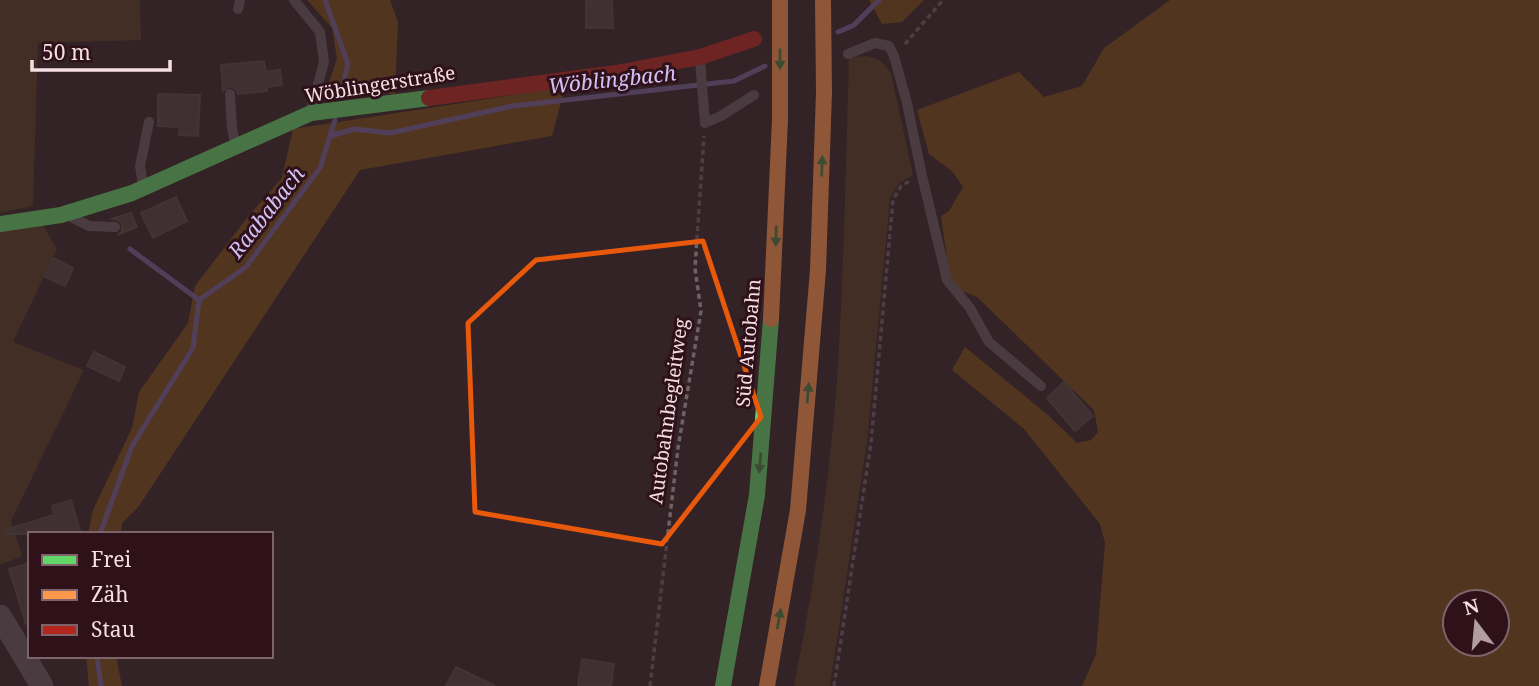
<svg xmlns="http://www.w3.org/2000/svg" width="1539" height="686" viewBox="0 0 1539 686" font-family="'Noto Serif',serif">
<style>
.green{fill:#563d22}
.forest{fill:#764c15;fill-rule:evenodd}
.lines{fill:none;stroke-linecap:round;stroke-linejoin:round}
.stream{stroke:#76629a;stroke-width:5}
.building{fill:#504141;stroke:#554747;stroke-width:2}
.path{stroke:#6e6168;stroke-width:3.5;stroke-dasharray:5 3.5;stroke-linecap:butt}
.lane{stroke:#675962;stroke-width:10}
.street{stroke:#675962;stroke-width:23}
.fast{stroke:#63d668;stroke-width:16}
.slow{stroke:#ff974d;stroke-width:16}
.jam{stroke:#b3261e;stroke-width:16}
.slow-bridge{stroke:#ff974d;stroke-width:16}
.oneway{fill:#4c7d44}
.marked{fill:none;stroke:#e8590c;stroke-width:5;stroke-linejoin:round}
.labels{text-anchor:middle;dominant-baseline:central;stroke-width:6;stroke-linejoin:round;paint-order:stroke}
.street-label{font-size:19px;fill:#f6dfe4;stroke:#2f1119}
.water-label{font-size:21px;font-style:italic;fill:#d1c1f6;stroke:#2f1119}
</style>
<rect width="100%" height="100%" fill="#332226"/>
<g class="green">
<polygon points="0,0 140,0 141,40 38,43 33,206 0,213"/>
<path d="M864,56c13,1 20,6 27,17l22,102 -15,9 -8,15 -23,243 -37,244h-36c21,-106 37,-213 44,-321 6,-102 8,-205 11,-307z"/>
<polygon points="43,225 57,249 13,342 84,370 11,521 22,556 0,565 0,230"/>
</g>
<g class="forest">
<polygon points="307,0 390,0 398,22 395,94 326,91 337,59 332,28"/>
<polygon points="869,0 924,0 902,22 882,24"/>
<path d="M1170,0h369v686h-457l14,-32 9,-111 -5,-19 -76,-95 -72,-59 13,-23 83,68 29,28 14,-3 7,-8 -4,-22 -117,-113 -18,-7 -10,-17 -8,-57 8,-5 14,-24 -11,-16 -23,-17 -12,-44 102,-38 25,25 38,-11 22,-38zM1455,602h42v42h-42z"/>
<polygon points="565,87 552,136 360,170 139,506 122,523 121,534 88,534 93,510 132,428 139,392 188,323 195,286 250,214 282,178 293,129"/>
<polygon points="86,656 116,656 122,686 89,686"/>
</g>
<g class="lines">
<g class="stream">
<polyline points="325,0 348,64 340,97"/>
<polyline points="838,32 854,25 879,0"/>
<polyline points="331,136 354,129 390,133 513,106 734,81 765,66"/>
<polyline points="130,249 199,300"/>
<polyline points="100,534 132,446 193,348 199,300 246,267 320,168 335,120"/>
<polyline points="97,656 101,686"/>
</g>
</g>
<g class="building">
<polygon points="586,0 612,0 613,28 586,28"/>
<polygon points="264,61 266,72 280,70 282,85 267,87 267,91 238,94 236,89 230,86 223,91 221,65"/>
<polygon points="158,94 200,95 198,136 179,135 180,127 158,126"/>
<polygon points="176,197 187,221 153,238 141,213"/>
<polygon points="131,213 137,227 118,235 122,231 122,224 119,220 111,219"/>
<polygon points="53,258 73,268 65,286 45,277"/>
<polygon points="94,352 125,367 119,381 87,366"/>
<polygon points="1064,382 1093,416 1075,431 1047,398"/>
<polygon points="71,500 81,534 6,534 5,530 54,515 52,506"/>
<polygon points="30,563 30,624 26,624 9,569"/>
<polygon points="582,659 614,664 611,686 578,686"/>
<polygon points="456,667 495,686 446,686"/>
</g>
<g class="lines">
<g class="path">
<polyline points="905,44 943,0"/>
<polyline points="650,686 678,448 701,311 695,268 704,136"/>
<polyline points="834,686 871,443 893,200 901,186 910,181"/>
</g>
<g class="lane">
<polyline points="294,0 320,32 324,62 311,110"/>
<polyline points="238,9 240,0"/>
<polyline points="848,54 875,43 889,46 894,56 907,103 922,176 947,280 970,308 989,342 1041,386"/>
<polyline points="700,60 705,123 721,116 754,95"/>
<polyline points="230,94 232,129 235,142"/>
<polyline points="143,185 140,166 149,122"/>
<polyline points="73,218 89,226 115,227"/>
</g>
<polyline class="street" points="0,616 42,686"/>
<g class="fast">
<polyline points="0,224 61,215 132,193 311,113 429,98"/>
<polyline points="723,686 757,495 771,319"/>
</g>
<g class="slow">
<polyline points="771,319 780,119"/>
<polyline points="767,686 798,510 818,270 824,92"/>
</g>
<polyline class="jam" points="429,98 616,73 700,57 754,39"/>
<g class="slow-bridge">
<polyline points="780,0 780,119"/>
<polyline points="823,0 824,92"/>
</g>
</g>
<defs><path id="oneway-solid" d="M-6-.8H1V-3.2L6.5 0L1 3.2V.8H-6Z" transform="scale(1.75)"/></defs>
<g class="oneway">
<use href="#oneway-solid" transform="translate(780 59) rotate(90)"/>
<use href="#oneway-solid" transform="translate(822 166) rotate(-88)"/>
<use href="#oneway-solid" transform="translate(776 236) rotate(92)"/>
<use href="#oneway-solid" transform="translate(808 393) rotate(-85)"/>
<use href="#oneway-solid" transform="translate(760 463) rotate(95)"/>
<use href="#oneway-solid" transform="translate(779 619) rotate(-80)"/>
</g>
<path d="M0 0H1539V686H0ZM703,241l58,176 -99,127 -187,-32 -7,-189 68,-63z" fill="#332226" fill-opacity=".55" fill-rule="evenodd"/>
<path class="marked" d="M703,241l58,176 -99,127 -187,-32 -7,-189 68,-63z"/>
<g class="labels">
<g class="street-label">
<text transform="translate(380 84) rotate(-9)">Wöblingerstraße</text>
<text transform="translate(748 343) rotate(-85)">Süd Autobahn</text>
<text transform="translate(668 411) rotate(-82)">Autobahnbegleitweg</text>
</g>
<g class="water-label">
<text transform="translate(612 79) rotate(-6)">Wöblingbach</text>
<text transform="translate(266 212) rotate(-52)">Raababach</text>
</g>
</g>
<rect x="28" y="532" width="245" height="126" fill="#2f1119" stroke="#7f636a" stroke-width="2"/>
<rect x="42" y="555" width="35" height="10" fill="#63d668" stroke="#7f636a" stroke-width="2"/>
<text x="91" y="567" font-size="21" fill="#f6dfe4">Frei</text>
<rect x="42" y="590" width="35" height="10" fill="#ff974d" stroke="#7f636a" stroke-width="2"/>
<text x="91" y="602" font-size="21" fill="#f6dfe4">Zäh</text>
<rect x="42" y="625" width="35" height="10" fill="#b3261e" stroke="#7f636a" stroke-width="2"/>
<text x="91" y="637" font-size="21" fill="#f6dfe4">Stau</text>
<g transform="translate(1476 623) rotate(344)"><circle r="33" fill="#2f1119" stroke="#7f636a" stroke-width="2"/>
<path d="M0-5L12 26L0 18L-12 26Z" fill="#b29da2"/>
<text y="-10" font-size="19" font-weight="bold" text-anchor="middle" fill="#f6dfe4">N</text>
</g>
<path d="M32 60v10h138v-10" fill="none" stroke="#f6dfe4" stroke-width="3.5"/>
<text x="42" y="60" font-size="21" fill="#f6dfe4" stroke="#2f1119" stroke-width="5" paint-order="stroke">50 m</text>
</svg>
